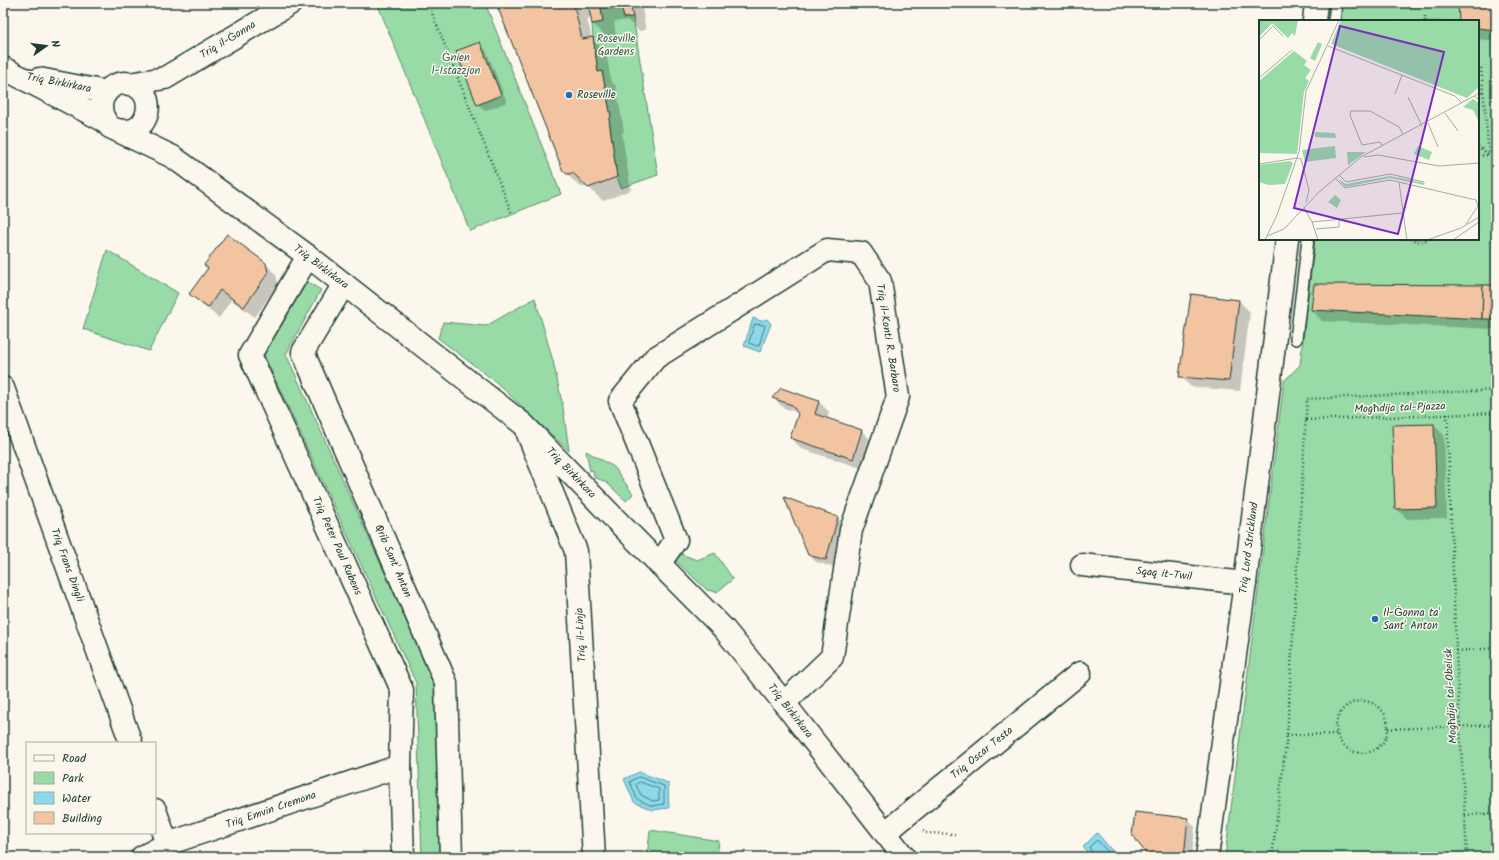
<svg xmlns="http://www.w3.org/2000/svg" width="1499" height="860" viewBox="0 0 1499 860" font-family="Kalam,sans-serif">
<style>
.green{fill:#98dba7;stroke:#5c8c6e}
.water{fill:#8bd9ea;stroke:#609ba1}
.shadow{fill:#0003}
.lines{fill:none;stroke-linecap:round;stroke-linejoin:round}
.shore{stroke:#4a7b7d;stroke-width:1}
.building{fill:#f2c4a2;stroke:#1f3d34}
.lane-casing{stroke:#1f3d34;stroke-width:14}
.street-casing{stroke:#1f3d34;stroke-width:25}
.path{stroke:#1f3d34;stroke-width:2.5;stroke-dasharray:1 3;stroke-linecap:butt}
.lane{stroke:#fbf7ec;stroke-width:11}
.street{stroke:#fbf7ec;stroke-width:22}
.poi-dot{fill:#1f6fb2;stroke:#fbf7ec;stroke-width:1.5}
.labels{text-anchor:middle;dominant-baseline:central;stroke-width:3;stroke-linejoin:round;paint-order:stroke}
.park-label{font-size:11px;fill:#375d4b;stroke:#fbf7ec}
.street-label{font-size:11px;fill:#1f3d34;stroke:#fbf7ec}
.poi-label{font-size:11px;fill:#1f3d34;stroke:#fbf7ec;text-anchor:start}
.inset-road{fill:none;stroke:#a3ada2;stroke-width:1}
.view{fill:#7b2cbf;fill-opacity:0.15;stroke:#7b2cbf;stroke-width:2}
.inset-edge{fill:none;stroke:#1f3d34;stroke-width:2}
</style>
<rect width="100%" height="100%" fill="#fbf7ec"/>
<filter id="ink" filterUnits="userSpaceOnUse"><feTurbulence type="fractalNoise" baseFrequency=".025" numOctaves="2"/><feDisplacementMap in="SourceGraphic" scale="8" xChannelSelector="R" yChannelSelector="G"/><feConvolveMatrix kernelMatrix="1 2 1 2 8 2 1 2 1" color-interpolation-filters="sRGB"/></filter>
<g filter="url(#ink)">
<g class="green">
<polygon points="377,3 485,3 561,194 470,231"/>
<polygon points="1342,3 1496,3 1496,857 1225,857 1284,381 1300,365 1315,239 1478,239 1478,21 1340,21"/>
<polygon points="621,5 624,18 633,17 658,175 621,188 617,177 609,119 611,117 602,71 598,72 593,37 592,24 603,22 601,8"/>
<polygon points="107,250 178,293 149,351 83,329"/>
<polygon points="307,282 321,290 286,354 434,682 440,857 422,857 416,683 264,355"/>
<polygon points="535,298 553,361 563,407 569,451 496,382 438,338 443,322 486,326"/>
<polygon points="586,451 614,467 633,494 626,501 606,482 594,477 593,470 590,471"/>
<polygon points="715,553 733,579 717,592 707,590 675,560 681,554 697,560"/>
<polygon points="650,830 719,841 717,857 647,857"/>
</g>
<g class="water">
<polygon points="753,318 761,321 767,319 771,324 760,352 744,346"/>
<polygon points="639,772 668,783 669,808 652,810 634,802 624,779"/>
<polygon points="1097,833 1115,854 1111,857 1091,857 1083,847"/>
</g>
<g class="shadow">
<polygon points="497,3 641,3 646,30 639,31 627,20 614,22 616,36 607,38 593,24 592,18 587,19 592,39 606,52 611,81 616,86 624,131 622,133 631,190 603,201 588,187 582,187 578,185 564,171"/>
<polygon points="1459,3 1496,3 1496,41 1478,39 1478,21 1460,21"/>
<polygon points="479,43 486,50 507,102 485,111 478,104"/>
<polygon points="266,264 276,275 278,284 255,317 231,300 219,318 201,304 190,294 209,268"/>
<polygon points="1496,286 1496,331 1494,329 1322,321 1312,310"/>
<polygon points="1192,295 1239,301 1250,312 1240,391 1191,387 1180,376"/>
<polygon points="773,398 819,402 829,412 827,419 862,431 872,441 864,469 802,449 791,438 799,413 784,408"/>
<polygon points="1434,425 1444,435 1447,518 1407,519 1396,508"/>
<polygon points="837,517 844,525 833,567 816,562 809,555"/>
<polygon points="1188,819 1195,827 1192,857 1151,857"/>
</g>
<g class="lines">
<g class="shore">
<polygon points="755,324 764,325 765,326 759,345 757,346 749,343"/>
<polygon points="639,777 664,786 664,804 652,806 637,799 630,782"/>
<polygon points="640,782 659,789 659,800 653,801 641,795 636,785"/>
<polyline points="1094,857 1089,847 1097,840 1109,853 1109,857"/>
</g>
</g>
<g class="building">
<polygon points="496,3 586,3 574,5 582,39 593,37 598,72 602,71 611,117 609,119 617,177 588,188 573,173 567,174 563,171"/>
<polygon points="588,3 630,3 633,17 624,18 621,5 601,8 603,22 592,24"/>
<polygon points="1458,3 1496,3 1496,30 1478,28 1478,21 1459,21"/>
<polygon points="480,42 501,95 477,105 456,51"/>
<polygon points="227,234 266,263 268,273 244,307 220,290 208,308 189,294 208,268 204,265"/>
<polygon points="1314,284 1483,285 1482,319 1311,310"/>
<polygon points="1483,285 1496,285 1496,319 1482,319"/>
<polygon points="1191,294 1239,300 1229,381 1179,377"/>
<polygon points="781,388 819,401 815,414 862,430 853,459 790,438 798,414 792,405 772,398"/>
<polygon points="1434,424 1437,508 1395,509 1392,425"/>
<polygon points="784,497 838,517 826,560 808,555"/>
<polygon points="1135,812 1188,818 1184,857 1149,857 1132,835"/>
</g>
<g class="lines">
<defs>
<g id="lane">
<polyline points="1334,21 1336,3"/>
<polyline points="1296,339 1308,239"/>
</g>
<g id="street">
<polyline points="1314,21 1316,3"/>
<polyline points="3,68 105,121"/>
<polyline points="39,79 106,92"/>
<polyline points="129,84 165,78 291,3"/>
<path d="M118,130c5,1 10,1 15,0 16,-6 20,-30 7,-41 -22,-19 -55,11 -30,38l63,30 135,99 215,168 93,96 108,109 60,74 120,154"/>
<polyline points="308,256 250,355 402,690 400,766 403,857"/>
<polyline points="344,284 303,352 446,683 451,857"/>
<polyline points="3,388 131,743"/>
<polyline points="528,434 576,551 594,857"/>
<polyline points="659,564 676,540 620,401 655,358 827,250 861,253 880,281 898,397 851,530 832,657 784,703"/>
<polyline points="1082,565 1245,583"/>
<polyline points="155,810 167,844"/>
<polyline points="885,833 1080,673"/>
<polyline points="142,857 167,844 400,766"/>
<polyline points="1207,857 1245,583 1287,239"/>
</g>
</defs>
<use href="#lane" class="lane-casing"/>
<use href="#street" class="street-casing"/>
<g class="path">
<polyline points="428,3 512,214"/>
<polyline points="1425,21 1425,13"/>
<polyline points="1478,66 1481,67 1489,155"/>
<polyline points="1478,146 1489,155"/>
<polyline points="1478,156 1489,155"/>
<polyline points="1410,239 1420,242 1429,239"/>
<polyline points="1447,414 1456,651 1467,857"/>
<polyline points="1306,420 1496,413"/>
<polyline points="1457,651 1496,648"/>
<circle cx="1362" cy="727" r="26"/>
<polyline points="1388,729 1496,725"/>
<polyline points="1287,735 1337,734"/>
<polyline points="1465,815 1496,813"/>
<polyline points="923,831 925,833 955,834"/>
<polyline points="1272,857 1287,735 1307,399 1496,390"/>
</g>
<use href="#lane" class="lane"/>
<use href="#street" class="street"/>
</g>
</g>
<g class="poi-dot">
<circle cx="569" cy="95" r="4"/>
<circle cx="1375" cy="619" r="4"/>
</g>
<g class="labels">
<g class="park-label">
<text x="616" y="39">Roseville<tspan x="616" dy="13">Gardens</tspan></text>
<text x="456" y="58">Ġnien<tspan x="456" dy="13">l-Istazzjon</tspan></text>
</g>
<g class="street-label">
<text transform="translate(228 40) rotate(-31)">Triq il-Ġonna</text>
<text transform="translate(59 83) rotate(11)">Triq Birkirkara</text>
<text transform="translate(321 267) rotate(37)">Triq Birkirkara</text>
<text transform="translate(888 338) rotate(81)">Triq il-Konti R. Barbaro</text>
<text transform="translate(1400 408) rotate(-2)">Mogħdija tal-Pjazza</text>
<text transform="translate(571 473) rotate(46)">Triq Birkirkara</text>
<text transform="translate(337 546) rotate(66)">Triq Peter Paul Rubens</text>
<text transform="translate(1249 548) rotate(-83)">Triq Lord Strickland</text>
<text transform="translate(393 561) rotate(67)">Qrib Sant' Anton</text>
<text transform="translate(67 565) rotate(70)">Triq Frans Dingli</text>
<text transform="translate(1164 574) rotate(6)">Sqaq it-Twil</text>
<text transform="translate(581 635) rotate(-93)">Triq il-Linja</text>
<text transform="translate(1451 696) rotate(-93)">Mogħdija tal-Obelisk</text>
<text transform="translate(790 711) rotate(52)">Triq Birkirkara</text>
<text transform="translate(982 753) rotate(-39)">Triq Oscar Testa</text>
<text transform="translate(271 810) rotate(-19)">Triq Emvin Cremona</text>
</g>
<g class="poi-label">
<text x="577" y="95">Roseville</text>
<text x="1383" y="613">Il-Ġonna ta'<tspan x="1383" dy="13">Sant' Anton</tspan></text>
</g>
</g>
<g transform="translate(1259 20)">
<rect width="220" height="220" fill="#fbf7ec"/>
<path d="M0,0h39l-3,16 -3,-3 -4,5 -16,-15 -13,14zM82,0h138v67l-12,11 -136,-54zM59,22l4,2 -7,17 -5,-3zM35,31l13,10 -3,4 7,5 -6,8 4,3 -5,11 -7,62 -38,-1v-72zM214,79l6,4v19l-6,-12 -10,-3zM56,112l20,1 1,5 -21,-1zM76,126l1,12 -31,4 -3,-12zM159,126l14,6 -3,8 -15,-6zM88,132h19l-18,13zM31,141l3,2 -8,21 -16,1 -10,-3v-17zM131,156l35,7 -1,2 -34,-7 -45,9 -7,-8 8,5zM76,175l6,5 -4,8 -9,-6z" fill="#98dba7"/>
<path class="inset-road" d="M0,20l14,-14 10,10M69,26l127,50 7,7M0,58l33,-28M220,73l-5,3 5,4M136,74l7,-19M149,77l14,29M186,93l13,18M169,103l10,24M123,125l-2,-3 -18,3 -12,-30 1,-4h19l29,16 4,7M105,137l14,-2 61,11 40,-3M38,138l4,1 8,31 -3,13M0,144l38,-6M80,155l7,7 44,-8 34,8M76,158l10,10 45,-8 86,20 2,6 -12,18M140,162l8,58M45,188l8,14 6,18M53,202l90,-9M57,209l23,-2v-8M8,216l17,-7 35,-37 42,-35 113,-61M6,220l12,-25 22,-63 7,-61 33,-71M168,220l34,-12 18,-11M194,220l26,-18"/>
<path class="view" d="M81,6l104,26 -46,182 -104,-26z"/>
<rect width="220" height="220" class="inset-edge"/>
</g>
<rect width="1499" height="860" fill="none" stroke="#fbf7ec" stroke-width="16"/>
<rect x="8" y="8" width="1483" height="844" fill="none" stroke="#1f3d34" stroke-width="1.5" filter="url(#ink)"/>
<rect x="26" y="742" width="130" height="92" fill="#fbf7ec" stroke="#a3ada2"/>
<rect x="34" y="755" width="20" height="6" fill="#fbf7ec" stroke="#a3ada2"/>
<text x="62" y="762" font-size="12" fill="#1f3d34">Road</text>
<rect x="34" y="772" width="20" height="12" fill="#98dba7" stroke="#a3ada2"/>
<text x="62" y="782" font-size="12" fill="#1f3d34">Park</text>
<rect x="34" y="792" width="20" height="12" fill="#8bd9ea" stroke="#a3ada2"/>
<text x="62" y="802" font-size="12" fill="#1f3d34">Water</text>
<rect x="34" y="812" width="20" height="12" fill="#f2c4a2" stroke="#a3ada2"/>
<text x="62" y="822" font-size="12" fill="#1f3d34">Building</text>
<g transform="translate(46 46) rotate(76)" stroke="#fbf7ec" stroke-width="3" paint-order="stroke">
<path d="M0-3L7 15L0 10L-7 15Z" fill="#1f3d34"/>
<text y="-6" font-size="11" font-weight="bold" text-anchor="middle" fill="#1f3d34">N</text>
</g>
</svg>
